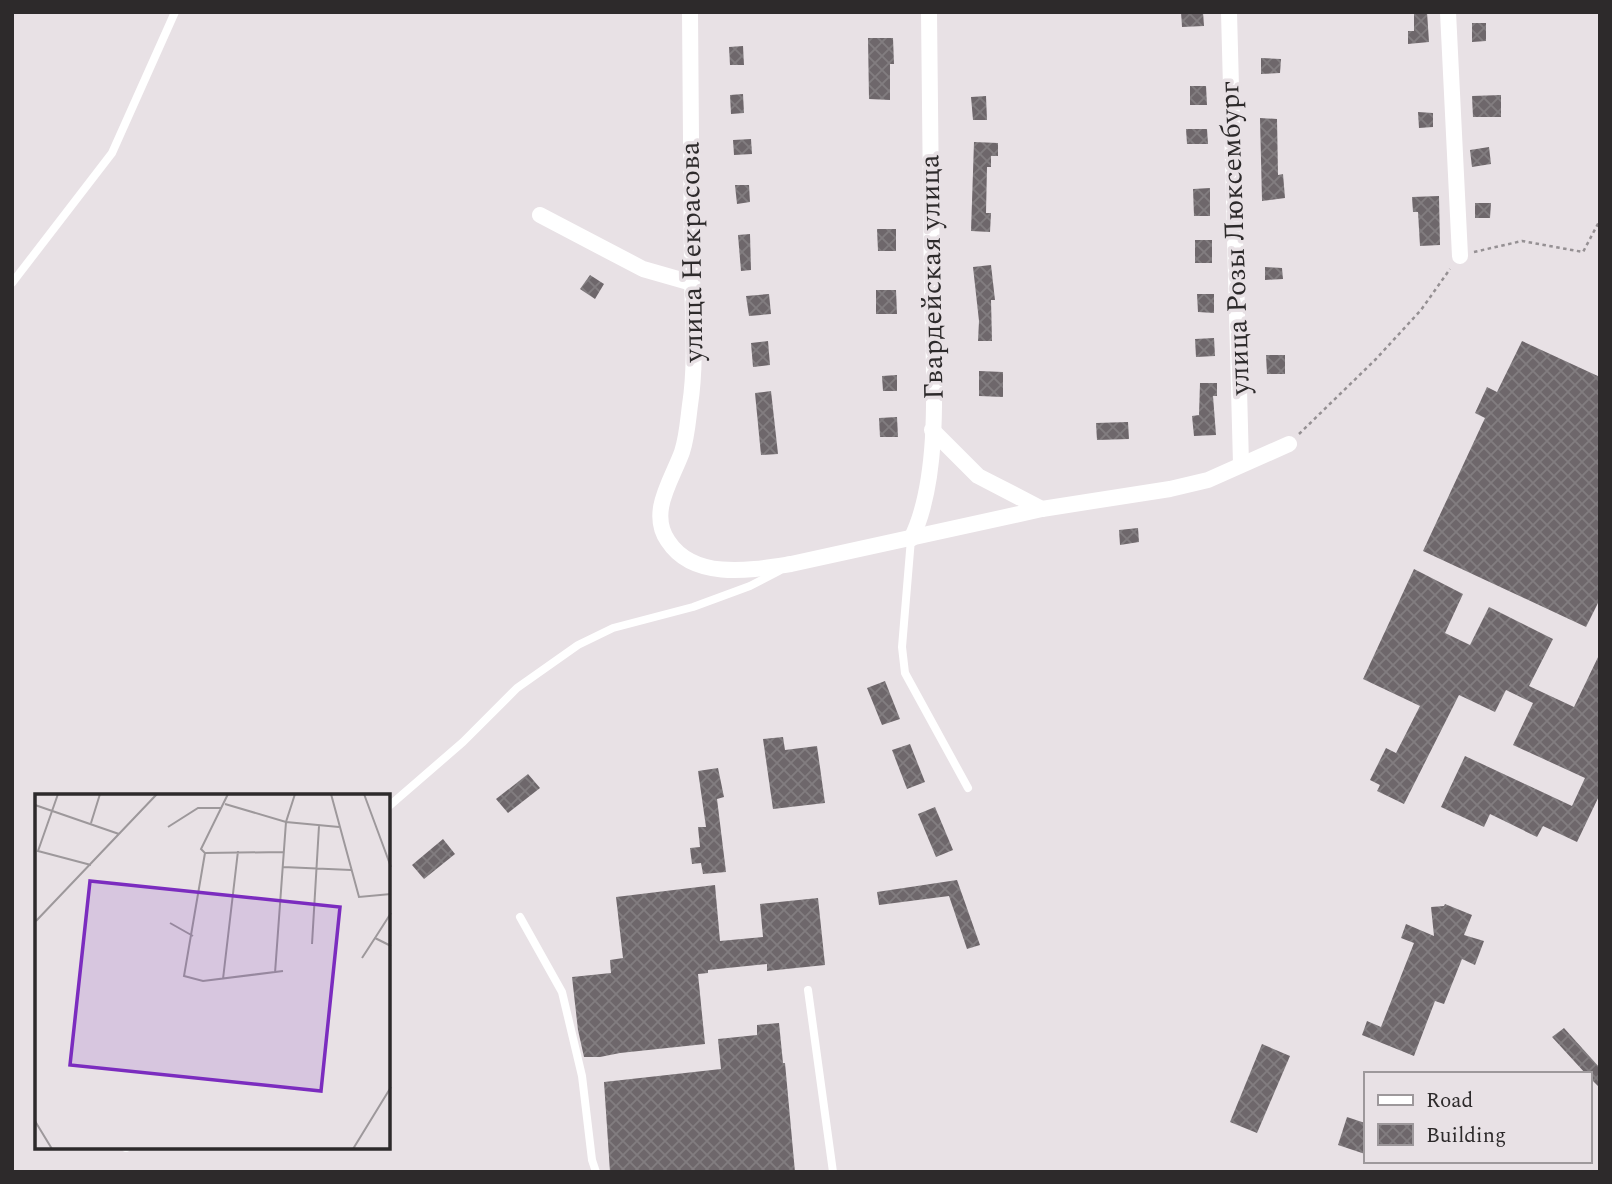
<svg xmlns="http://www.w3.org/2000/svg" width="1612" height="1184" viewBox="0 0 1612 1184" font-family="Spectral,serif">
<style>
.building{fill:url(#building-cross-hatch)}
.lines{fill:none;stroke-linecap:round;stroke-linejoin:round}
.path{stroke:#959093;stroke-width:2.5;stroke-dasharray:3.5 3.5;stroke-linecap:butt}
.service{stroke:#fff;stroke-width:8}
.minor{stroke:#fff;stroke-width:16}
.labels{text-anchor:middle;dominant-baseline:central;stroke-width:7;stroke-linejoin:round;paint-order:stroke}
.street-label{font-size:28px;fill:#2d2a2b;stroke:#e8e1e5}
.inset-road{fill:none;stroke:#9d989b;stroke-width:2}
.view{fill:#7b2cbf;fill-opacity:0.15;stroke:#7b2cbf;stroke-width:3.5}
.inset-edge{fill:none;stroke:#2d2a2b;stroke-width:3.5}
</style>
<defs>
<pattern id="building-cross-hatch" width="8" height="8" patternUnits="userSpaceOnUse" patternTransform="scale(1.75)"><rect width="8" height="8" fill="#6e676b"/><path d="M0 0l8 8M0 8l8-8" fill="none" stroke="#827d80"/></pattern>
</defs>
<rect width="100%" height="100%" fill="#e8e1e5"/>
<g class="building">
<polygon points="1181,12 1203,12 1204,26 1182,27"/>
<polygon points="1414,12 1427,12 1429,42 1408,44 1408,31 1414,31"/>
<polygon points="1472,23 1486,23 1486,41 1472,42"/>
<polygon points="868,38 893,38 894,64 890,64 890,100 869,99"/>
<polygon points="743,46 744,65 730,65 729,47"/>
<polygon points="1261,58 1281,59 1280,73 1261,74"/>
<polygon points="1190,86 1206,86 1207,105 1190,105"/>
<polygon points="743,94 744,113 731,114 730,95"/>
<polygon points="1501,95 1501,117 1473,117 1472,96"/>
<polygon points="986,96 987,120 973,120 971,97"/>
<polygon points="1418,112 1433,113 1433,127 1419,128"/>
<polygon points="1260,118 1277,119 1278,175 1283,174 1285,198 1262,201"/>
<polygon points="1186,129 1207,129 1208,144 1187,144"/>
<polygon points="751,139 752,154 734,155 733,140"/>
<polygon points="974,142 998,143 998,156 991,156 991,167 987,167 986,213 991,213 990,232 971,231"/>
<polygon points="1489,147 1491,164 1472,167 1470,150"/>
<polygon points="735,185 749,185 750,202 737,204"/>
<polygon points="1210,188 1210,216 1194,216 1193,189"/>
<polygon points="1439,196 1440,245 1420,246 1418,212 1413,212 1412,197"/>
<polygon points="1475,203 1491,203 1490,218 1475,218"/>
<polygon points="877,229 896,229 896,251 878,251"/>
<polygon points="750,234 751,270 741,271 738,235"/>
<rect x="1195" y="240" width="17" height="23"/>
<polygon points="991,265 995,300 991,300 992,341 978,341 979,321 973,267"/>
<polygon points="1265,267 1282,268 1283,279 1265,280"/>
<polygon points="590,275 604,284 595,299 580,289"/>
<polygon points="876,290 896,290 897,314 876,314"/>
<polygon points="769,294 771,314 749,316 746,296"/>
<polygon points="1197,294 1214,294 1214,313 1198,312"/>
<polygon points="1214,338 1215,356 1196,357 1195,339"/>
<polygon points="768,341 770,365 753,367 751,343"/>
<polygon points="1522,341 1600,377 1600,599 1586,627 1423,551 1485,418 1475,413 1487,387 1497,392"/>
<polygon points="1266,355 1285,355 1285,374 1267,374"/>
<polygon points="979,371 1003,372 1003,397 979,396"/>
<polygon points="897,375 897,391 883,391 882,376"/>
<polygon points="1200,383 1217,383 1217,396 1213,396 1216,435 1194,436 1192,416 1199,415"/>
<polygon points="771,391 778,454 761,455 755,393"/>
<polygon points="897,417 898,437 880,437 879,418"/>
<polygon points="1128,422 1129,439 1097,440 1096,423"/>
<polygon points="1138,528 1139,542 1120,545 1119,530"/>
<polygon points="1414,569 1463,594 1445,633 1470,645 1489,607 1553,639 1529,686 1574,707 1600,653 1600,794 1577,842 1543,826 1537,837 1490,814 1484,827 1441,807 1465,756 1572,806 1585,778 1513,745 1533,703 1506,690 1495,712 1459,695 1404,804 1377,791 1380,785 1370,780 1386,748 1396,753 1420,706 1363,679"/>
<polygon points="885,681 900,719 882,725 867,688"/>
<polygon points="783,737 785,750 817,746 825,803 773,809 763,739"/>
<polygon points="910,744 925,782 907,789 892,750"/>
<polygon points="718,768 724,797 717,799 726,872 703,874 701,863 692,864 690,848 700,847 698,827 706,827 698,771"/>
<polygon points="528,774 540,788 508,813 496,799"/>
<polygon points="935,807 953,850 936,857 918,814"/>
<polygon points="443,839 455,854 424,879 412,865"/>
<polygon points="957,880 980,945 967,949 949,896 879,905 877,892"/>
<polygon points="715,885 720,941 763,937 760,904 818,898 825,965 767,971 767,964 708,970 708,973 698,974 705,1044 620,1053 600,1057 584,1057 578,1030 572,977 611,973 610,960 623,958 616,897"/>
<polygon points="1445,904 1472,915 1464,935 1484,941 1475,965 1462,959 1444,1004 1435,1001 1414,1056 1362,1035 1367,1021 1381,1027 1414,943 1401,938 1406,924 1434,936 1431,907 1444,906"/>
<polygon points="779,1023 783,1063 785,1063 795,1172 610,1172 604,1082 721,1069 718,1039 757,1035 757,1025"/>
<polygon points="1564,1028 1600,1068 1600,1088 1589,1077 1589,1074 1586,1074 1552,1037"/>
<polygon points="1262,1044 1290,1056 1257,1133 1230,1122"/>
<polygon points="1347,1117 1365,1123 1365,1154 1338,1145"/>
</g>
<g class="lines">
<g class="path">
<polyline points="1474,252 1522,241 1583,252 1600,220"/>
<polyline points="1299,434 1376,359 1421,310 1450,269"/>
</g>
<g class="service">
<polyline points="12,283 112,153 175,12"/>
<polyline points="911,539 902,647 905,673 968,788"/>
<polyline points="388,807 463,742 517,688 578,645 613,628 693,607 750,586 779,571"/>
<polyline points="520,917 562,992 582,1076 592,1160 596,1172"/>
<polyline points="808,990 833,1172"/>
<polyline points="126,1148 126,1147"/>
</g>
<g class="minor">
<path d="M690,12c1,85 1,170 2,255 0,46 5,92 -2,138 -2,15 -3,32 -8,47 -10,28 -34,60 -14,89 26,40 84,29 123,23l251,-55 128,-20 38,-9 81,-36"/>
<polyline points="1229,12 1241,464"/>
<polyline points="1448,12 1460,256"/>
<polyline points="540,215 643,269 692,283"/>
<polyline points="932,430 978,476 1042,509"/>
<path d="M911,539c32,-63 22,-178 21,-249 -1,-92 -2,-185 -3,-278"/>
</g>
</g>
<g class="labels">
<g class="street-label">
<text transform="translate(1235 238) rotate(-92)">улица Розы Люксембург</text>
<text transform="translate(692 252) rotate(-91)">улица Некрасова</text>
<text transform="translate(932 277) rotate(-91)">Гвардейская улица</text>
</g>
</g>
<g transform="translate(35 794)">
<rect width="355" height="355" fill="#e8e1e5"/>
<path class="inset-road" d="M23,0l-20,57 53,14M193,0l-27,55 4,4 -21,123 19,5 80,-10M296,0l28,103 32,-3M329,0l27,73M190,10l61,18 53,5M0,11l84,29M56,29l9,-29M133,33l30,-19h24M170,59l79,-1M248,73l68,3M356,119l-16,25 16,8M1,127l121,-127M135,129l23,13M277,150l7,-118M327,164l13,-20M240,179l11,-151 9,-28M188,185l15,-128M0,327l17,28M318,355l38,-62"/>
<path class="view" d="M55,87l250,26 -19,184 -251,-26z"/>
<rect width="355" height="355" class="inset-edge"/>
</g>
<rect width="1612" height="1184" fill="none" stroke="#2d2a2b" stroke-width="28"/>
<rect x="1364" y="1072" width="228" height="91" fill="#e8e1e5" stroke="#9d989b" stroke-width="2"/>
<rect x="1378" y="1095" width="35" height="10" fill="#ffffff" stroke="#9d989b" stroke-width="2"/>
<text x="1426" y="1107" font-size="21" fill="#2d2a2b">Road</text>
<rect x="1378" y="1124" width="35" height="21" fill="url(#building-cross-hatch)" stroke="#9d989b" stroke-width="2"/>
<text x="1426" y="1142" font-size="21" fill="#2d2a2b">Building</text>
</svg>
